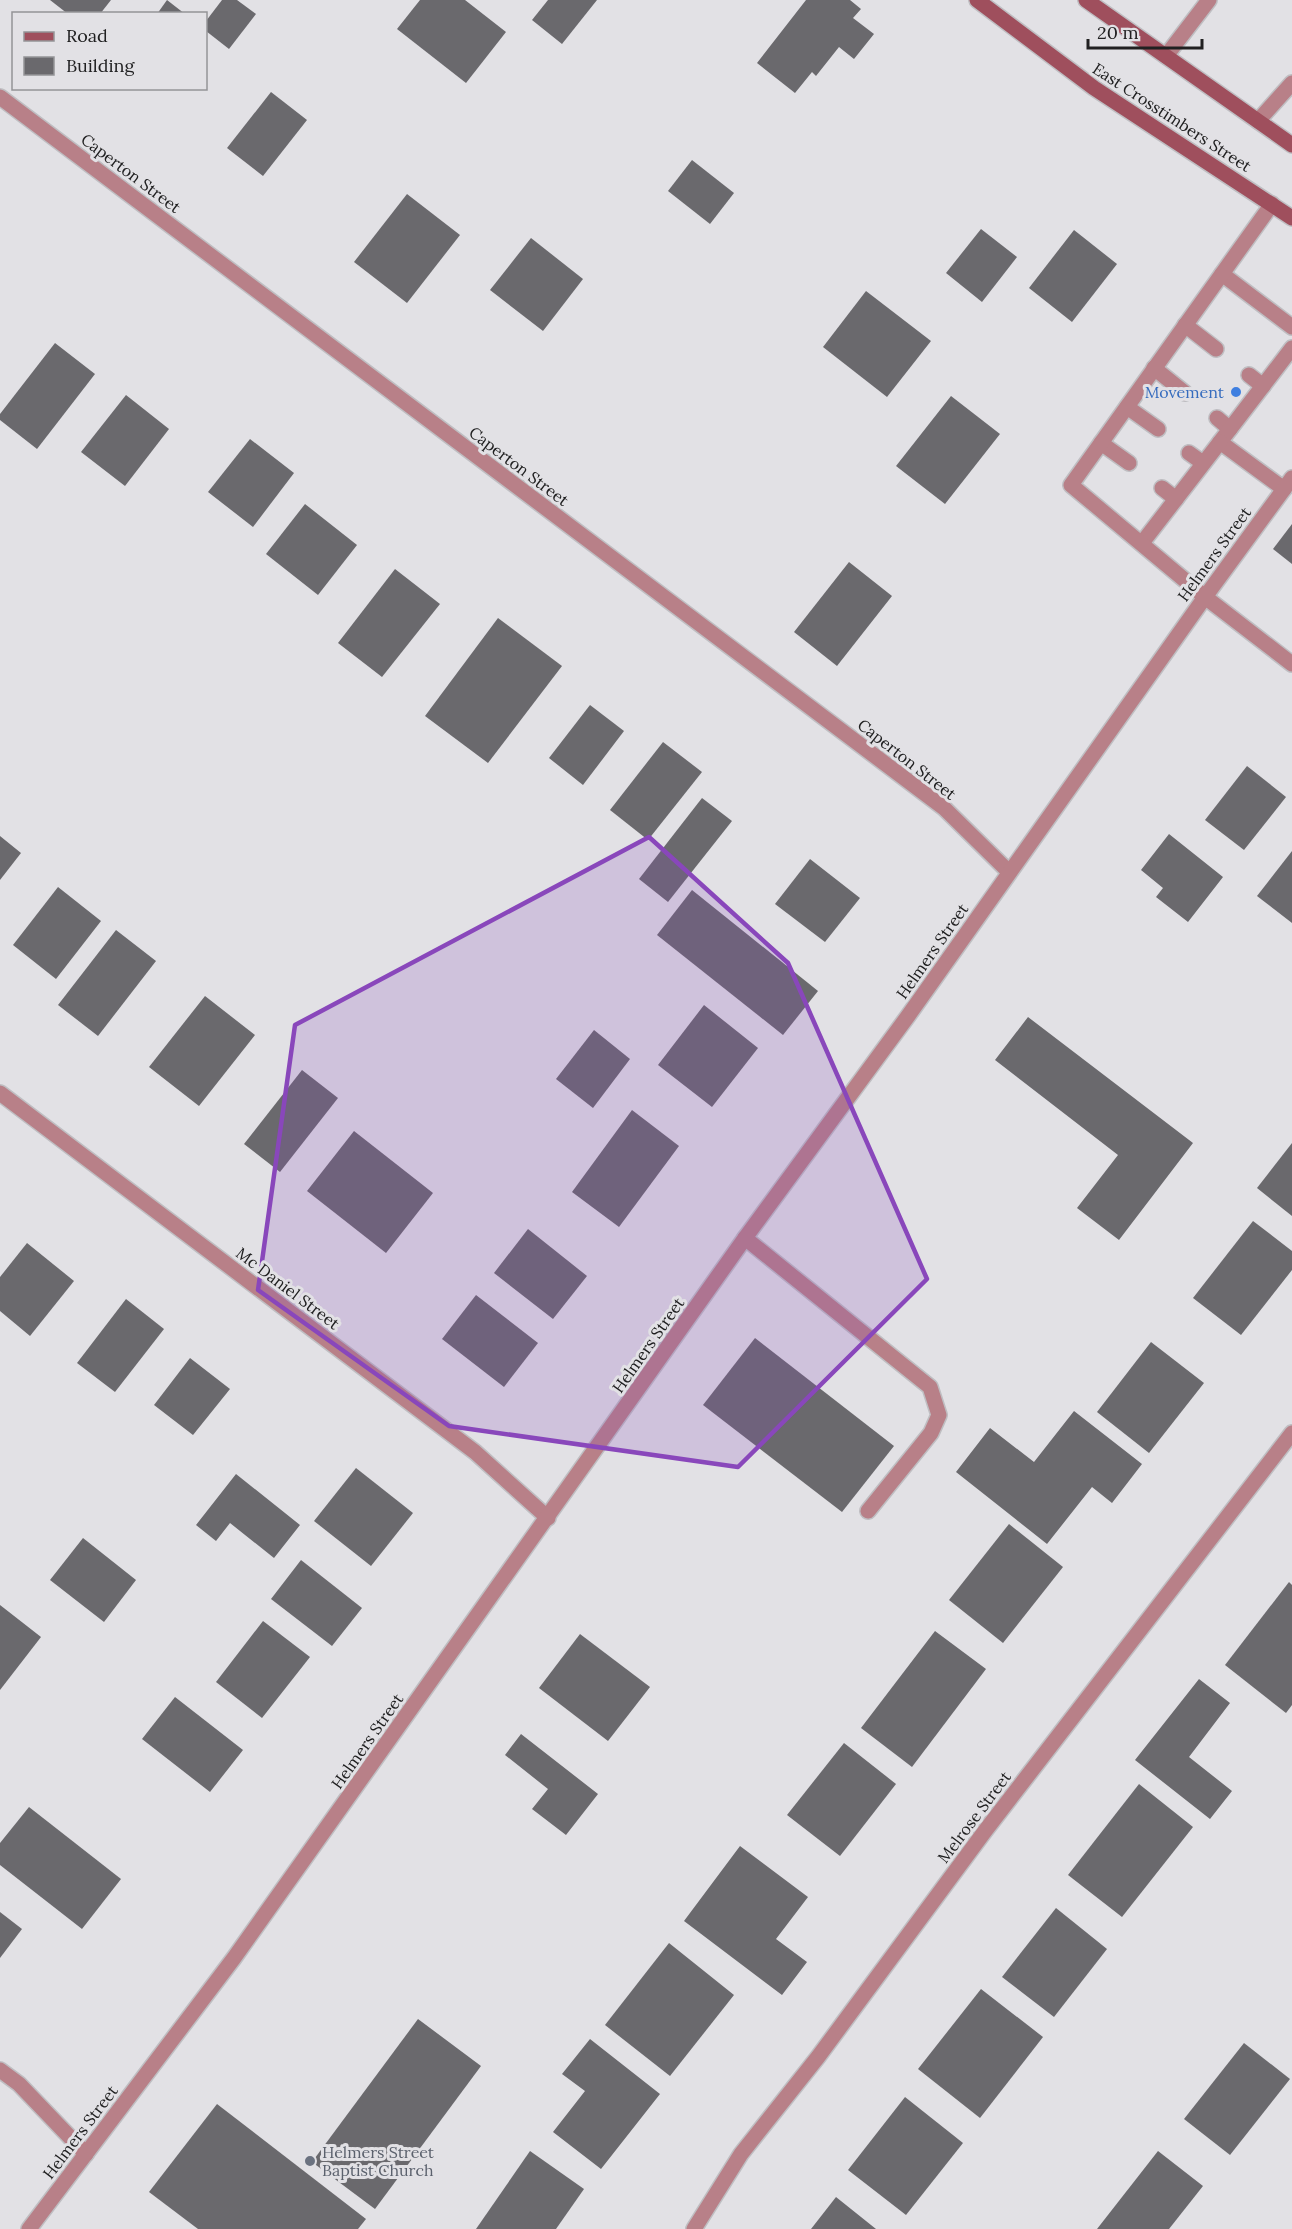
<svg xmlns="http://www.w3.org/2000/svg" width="1292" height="2229" viewBox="0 0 1292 2229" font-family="Lora,serif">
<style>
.building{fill:#6a696d}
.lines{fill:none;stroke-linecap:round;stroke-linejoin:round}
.lane-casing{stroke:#bfbec2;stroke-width:18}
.street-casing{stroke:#bfbec2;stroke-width:18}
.secondary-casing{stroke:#bfbec2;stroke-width:18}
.lane{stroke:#b88088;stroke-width:15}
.street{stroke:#b88088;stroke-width:15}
.secondary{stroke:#9f4f5d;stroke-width:15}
.marked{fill:#8947bb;fill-opacity:0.2;stroke:#8947bb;stroke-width:4.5;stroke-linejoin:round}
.shop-dot{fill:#3f7fe0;stroke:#e2e1e5;stroke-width:2}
.worship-dot{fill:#6b7280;stroke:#e2e1e5;stroke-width:2}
.labels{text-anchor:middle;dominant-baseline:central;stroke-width:6;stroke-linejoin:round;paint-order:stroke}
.street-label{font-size:16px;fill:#202021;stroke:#e2e1e5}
.shop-label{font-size:16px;fill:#366cbe;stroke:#e2e1e5;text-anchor:end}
.worship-label{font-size:16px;fill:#5b616d;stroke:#e2e1e5;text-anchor:start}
</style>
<rect width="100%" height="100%" fill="#e2e1e5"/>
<g class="building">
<polygon points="50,0 111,0 100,14 68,14"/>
<polygon points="167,0 185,14 157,14"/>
<polygon points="222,0 237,0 256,14 229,49 206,31 206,21"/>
<polygon points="420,0 465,0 506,32 466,83 397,29"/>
<polygon points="548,0 597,0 562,44 532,20"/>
<polygon points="806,0 850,0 861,9 853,18 874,34 854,59 839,47 816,76 812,72 795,93 757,63"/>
<polygon points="271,92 307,120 263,176 227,148"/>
<polygon points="692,160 734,193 710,224 668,191"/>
<polygon points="407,194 460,235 407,303 354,262"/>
<polygon points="981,229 1017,257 982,302 946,273"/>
<polygon points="1074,230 1117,264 1072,322 1029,288"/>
<polygon points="531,238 583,279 543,331 490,290"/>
<polygon points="866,291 931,341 887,397 823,347"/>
<polygon points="55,343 95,374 37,449 0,420 0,414"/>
<polygon points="126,395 169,429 125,486 81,452"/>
<polygon points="951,396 1000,434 945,504 896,466"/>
<polygon points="250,439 294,473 253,527 208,492"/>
<polygon points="305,504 357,545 318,595 266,554"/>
<polygon points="1292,524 1292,564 1273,549"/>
<polygon points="849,562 892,596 837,666 794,632"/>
<polygon points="395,569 440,604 382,677 338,643"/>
<polygon points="498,618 562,666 488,763 425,716"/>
<polygon points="590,705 624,731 583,785 549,758"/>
<polygon points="663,742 702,772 648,840 610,810"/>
<polygon points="1247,766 1286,797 1244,850 1205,820"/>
<polygon points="702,798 732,821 668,902 639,879"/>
<polygon points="1169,834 1223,877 1188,922 1156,897 1163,888 1141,870"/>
<polygon points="0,836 21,853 0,880"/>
<polygon points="1292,851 1292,923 1257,896"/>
<polygon points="810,859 860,898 825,942 775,904"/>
<polygon points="58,887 101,921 56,979 13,945"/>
<polygon points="692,890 818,991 783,1035 657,935"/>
<polygon points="116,930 156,961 98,1036 58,1005"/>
<polygon points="205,996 255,1035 199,1106 149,1067"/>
<polygon points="704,1005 758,1048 712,1107 658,1065"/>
<polygon points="1028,1017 1193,1143 1119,1240 1077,1208 1118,1155 995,1060"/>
<polygon points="594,1030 630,1059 593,1108 556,1079"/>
<polygon points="302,1070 338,1098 280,1172 244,1144"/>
<polygon points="632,1110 679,1146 619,1227 572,1192"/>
<polygon points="354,1131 433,1193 386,1253 307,1191"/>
<polygon points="1292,1143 1292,1216 1257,1188"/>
<polygon points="1253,1221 1292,1251 1292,1270 1241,1335 1193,1298"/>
<polygon points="528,1229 587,1276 553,1319 494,1273"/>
<polygon points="27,1243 74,1281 30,1336 0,1311 0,1277"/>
<polygon points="476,1295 538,1343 504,1387 442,1339"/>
<polygon points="126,1299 164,1329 115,1392 77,1363"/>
<polygon points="755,1338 894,1446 842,1512 703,1405"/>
<polygon points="1151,1342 1204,1383 1149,1453 1097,1412"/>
<polygon points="190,1358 230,1389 193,1435 154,1405"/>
<polygon points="1074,1411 1142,1464 1112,1503 1092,1487 1047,1544 956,1472 990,1428 1034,1462"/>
<polygon points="356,1468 413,1513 371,1566 314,1521"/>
<polygon points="236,1474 300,1525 274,1558 230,1523 216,1541 196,1525"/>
<polygon points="1009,1524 1063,1567 1003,1643 949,1600"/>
<polygon points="83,1538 136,1580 104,1622 50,1580"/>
<polygon points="301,1560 362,1608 332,1646 271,1599"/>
<polygon points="1289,1582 1292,1585 1292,1705 1286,1713 1225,1665"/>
<polygon points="0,1605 41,1637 0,1690"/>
<polygon points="263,1621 310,1657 262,1718 216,1682"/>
<polygon points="935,1631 986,1669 912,1767 861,1728"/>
<polygon points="580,1634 650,1687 608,1741 539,1688"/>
<polygon points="1199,1679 1230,1703 1189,1757 1232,1791 1210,1819 1135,1760"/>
<polygon points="175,1697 243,1750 210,1792 142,1739"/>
<polygon points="521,1734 598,1794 566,1835 532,1809 548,1789 505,1755"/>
<polygon points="844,1743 896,1784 840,1856 787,1815"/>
<polygon points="1139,1784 1193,1827 1122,1917 1068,1875"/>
<polygon points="29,1807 121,1879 82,1929 0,1865 0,1843"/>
<polygon points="740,1846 808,1897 776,1939 807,1962 782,1995 684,1921"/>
<polygon points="1056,1908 1107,1949 1054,2017 1002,1977"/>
<polygon points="0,1912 22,1929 0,1958"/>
<polygon points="669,1943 734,1995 670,2076 605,2025"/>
<polygon points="981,1989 1043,2037 980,2118 918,2069"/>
<polygon points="418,2019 481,2066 375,2209 312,2162"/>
<polygon points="590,2039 660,2094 601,2169 553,2132 585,2091 562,2074"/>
<polygon points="1244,2043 1290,2079 1230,2155 1184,2119"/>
<polygon points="905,2097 963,2143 906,2215 848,2170"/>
<polygon points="217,2104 366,2219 358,2229 198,2229 149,2192"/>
<polygon points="530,2151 584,2189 556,2229 476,2229"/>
<polygon points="1158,2151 1203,2186 1169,2229 1097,2229"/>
<polygon points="836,2197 876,2229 811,2229"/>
</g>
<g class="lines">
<defs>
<g id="lane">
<polyline points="1166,56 1209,0"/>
<polyline points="1258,121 1292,83"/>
<polyline points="1222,274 1292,327"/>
<polyline points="1185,325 1216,349"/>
<polyline points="1154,368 1185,393"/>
<polyline points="1249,375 1263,386"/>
<polyline points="1127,407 1158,429"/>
<polyline points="1217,418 1230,429"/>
<polyline points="1101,443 1129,463"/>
<polyline points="1189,453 1203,463"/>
<polyline points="1162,488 1176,499"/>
<polyline points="1284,489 1220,442 1292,348"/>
<polyline points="1142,543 1220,442"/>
<polyline points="1205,597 1071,485 1272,204"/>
<polyline points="745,1238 930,1387 939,1415 931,1433 868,1511"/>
</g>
<g id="street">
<polyline points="0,97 944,808 1009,872"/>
<polyline points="1205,597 1292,664"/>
<polyline points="0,1093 475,1452 548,1518"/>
<polyline points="0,2070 19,2084 86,2154"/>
<polyline points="29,2229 234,1958 745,1238 908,1016 1205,597 1292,478"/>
<polyline points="694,2229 741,2154 818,2057 985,1831 1292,1433"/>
</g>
<g id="secondary">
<polyline points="977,0 1094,88 1292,218"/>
<polyline points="1086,0 1292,145"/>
</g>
</defs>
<use href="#lane" class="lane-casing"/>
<use href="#street" class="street-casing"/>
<use href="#secondary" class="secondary-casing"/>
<use href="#lane" class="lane"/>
<use href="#street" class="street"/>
<use href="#secondary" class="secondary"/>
</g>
<path class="marked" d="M649,837l139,126 139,316 -189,188 -289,-41 -191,-136 37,-265z"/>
<circle class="shop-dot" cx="1236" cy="392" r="6"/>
<circle class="worship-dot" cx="310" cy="2161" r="6"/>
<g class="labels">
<g class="street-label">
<text transform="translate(1172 117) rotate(33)">East Crosstimbers Street</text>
<text transform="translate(131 173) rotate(37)">Caperton Street</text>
<text transform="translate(519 466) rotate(37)">Caperton Street</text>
<text transform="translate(1214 554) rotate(-54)">Helmers Street</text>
<text transform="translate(907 759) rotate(38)">Caperton Street</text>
<text transform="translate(932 951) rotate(-55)">Helmers Street</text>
<text transform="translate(288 1288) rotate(37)">Mc Daniel Street</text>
<text transform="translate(648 1345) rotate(-55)">Helmers Street</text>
<text transform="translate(367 1741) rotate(-55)">Helmers Street</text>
<text transform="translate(974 1817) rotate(-53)">Melrose Street</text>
<text transform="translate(80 2132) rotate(-53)">Helmers Street</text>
</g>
<g class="shop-label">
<text x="1224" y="392">Movement</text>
</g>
<g class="worship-label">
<text x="322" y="2152">Helmers Street<tspan x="322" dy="18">Baptist Church</tspan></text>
</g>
</g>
<rect x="12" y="12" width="195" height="78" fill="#e2e1e5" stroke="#949497" stroke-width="1.5"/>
<rect x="24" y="32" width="30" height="9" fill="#9f4f5d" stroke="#949497" stroke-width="1.5"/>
<text x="66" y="42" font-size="18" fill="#202021">Road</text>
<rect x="24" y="57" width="30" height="18" fill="#6a696d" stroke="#949497" stroke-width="1.5"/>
<text x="66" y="72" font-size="18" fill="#202021">Building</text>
<path d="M1088 39v9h114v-9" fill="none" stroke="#202021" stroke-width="3"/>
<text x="1097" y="39" font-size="18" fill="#202021" stroke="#e2e1e5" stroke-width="4.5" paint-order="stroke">20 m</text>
</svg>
